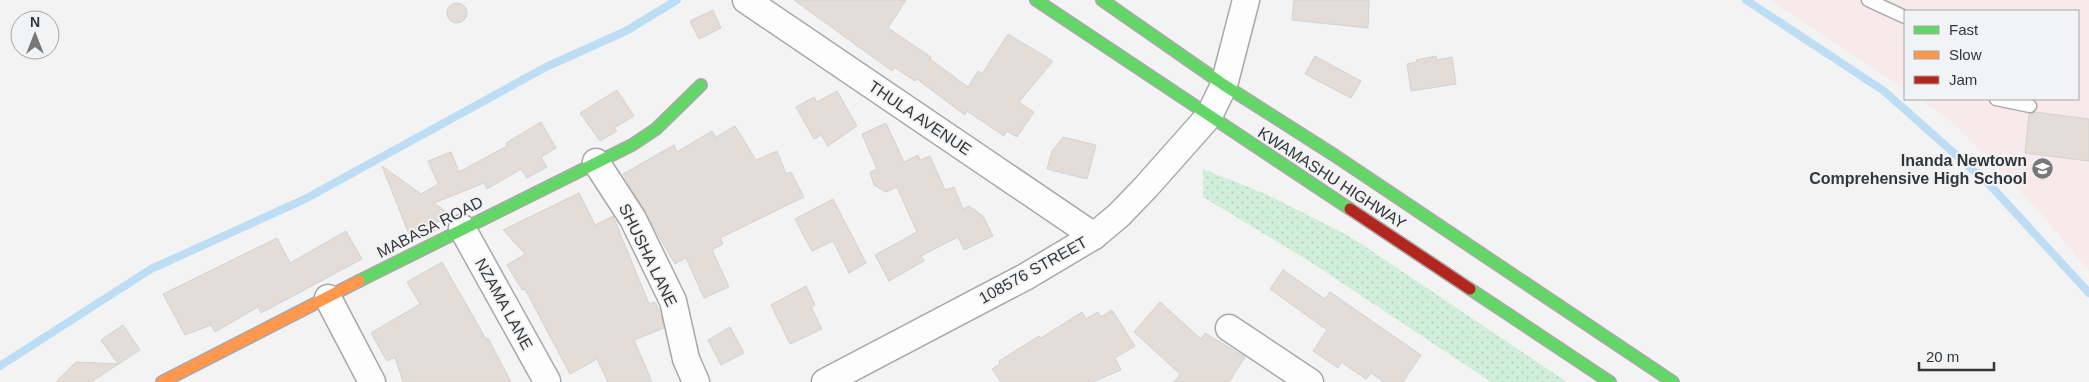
<svg xmlns="http://www.w3.org/2000/svg" width="2089" height="382" viewBox="0 0 2089 382" font-family="Helvetica,sans-serif">
<style>
.education{fill:#f8eaea}
.grass{fill:url(#grass-dots)}
.lines{fill:none;stroke-linecap:round;stroke-linejoin:round}
.stream{stroke:#bcddf4;stroke-width:8}
.building{fill:#e4ddd7;stroke:#d3d2d2}
.lane-casing{stroke:#a8a8a9;stroke-width:15}
.street-casing{stroke:#a8a8a9;stroke-width:29}
.fast-casing{stroke:#a8a8a9;stroke-width:14}
.slow-casing{stroke:#a8a8a9;stroke-width:14}
.jam-casing{stroke:#a8a8a9;stroke-width:14}
.lane{stroke:#fdfdfd;stroke-width:12}
.street{stroke:#fdfdfd;stroke-width:26}
.fast{stroke:#63d668;stroke-width:11}
.slow{stroke:#ff974d;stroke-width:11}
.jam{stroke:#b3261e;stroke-width:11}
.labels{text-anchor:middle;dominant-baseline:central;stroke-width:4;stroke-linejoin:round;paint-order:stroke}
.street-label{font-size:16px;fill:#353637;stroke:#f2f3f5}
.poi-label{font-size:16px;font-weight:bold;fill:#353637;stroke:#f2f3f5;text-anchor:end}
</style>
<defs>
<pattern id="grass-dots" width="8" height="8" patternUnits="userSpaceOnUse" patternTransform="scale(1.25)"><rect width="8" height="8" fill="#d0efda"/><path d="M2 2h.1M6 6h.1" fill="none" stroke="#b3cebc" stroke-width="1.8" stroke-linecap="round"/></pattern>
</defs>
<rect width="100%" height="100%" fill="#f3f3f4"/>
<polygon class="education" points="1771,0 2089,0 2089,271 2039,211 1957,126 1919,99 2078,99 2078,11 1905,11 1905,89"/>
<polygon class="grass" points="1203,169 1266,194 1351,237 1567,382 1491,382 1309,261 1203,197"/>
<g class="lines">
<g class="stream">
<polyline points="1746,0 1884,91 1990,185 2089,293"/>
<polyline points="0,366 151,269 305,199 546,67 626,31 677,0"/>
</g>
</g>
<g class="building">
<polygon points="794,0 906,0 888,28 931,57 930,59 968,87 978,71 982,74 1008,34 1053,61 1019,102 1034,112 1017,137 1007,131 1004,136 967,111 965,115 917,79 915,81 894,67 892,71"/>
<polygon points="1294,0 1369,0 1368,28 1292,20"/>
<circle cx="457" cy="13" r="10"/>
<polygon points="713,10 721,28 699,39 690,21"/>
<polygon points="1315,56 1361,81 1351,98 1305,74"/>
<polygon points="1436,56 1437,60 1452,57 1456,84 1411,91 1407,64 1417,62 1416,60"/>
<polygon points="617,90 634,116 614,128 617,131 600,141 580,113"/>
<polygon points="837,91 857,126 828,146 821,135 814,139 796,107 814,97 817,102"/>
<polygon points="2035,112 2089,119 2089,161 2025,153 2029,114"/>
<polygon points="541,122 556,148 541,157 547,167 527,178 521,169 487,189 484,183 434,203 452,216 409,234 382,166 421,194 438,184 428,161 451,152 459,172 507,146 506,143"/>
<polygon points="886,123 904,162 918,155 920,160 930,156 945,190 954,187 963,209 969,206 983,216 993,236 964,250 958,237 921,256 924,261 889,281 875,255 917,232 897,187 886,192 874,185 870,172 877,169 862,134"/>
<polygon points="735,126 756,160 777,151 786,174 791,172 804,197 720,238 723,244 712,250 729,287 704,298 686,258 675,264 623,174 674,145 677,152 712,131 716,137"/>
<polygon points="1063,137 1096,145 1087,179 1047,169 1052,151"/>
<polygon points="579,193 595,225 613,216 649,304 655,302 661,316 664,328 634,340 652,382 608,382 597,359 570,374 525,289 522,290 507,265 525,254 503,230"/>
<polygon points="833,199 866,263 849,273 833,241 812,251 795,219"/>
<polygon points="346,231 362,259 261,313 258,307 215,332 211,325 185,335 163,294 277,238 290,263"/>
<polygon points="442,262 486,339 488,338 511,382 403,382 395,357 387,361 371,333 420,304 407,282"/>
<polygon points="1283,270 1325,299 1330,292 1421,355 1403,382 1384,382 1371,373 1366,379 1341,362 1338,368 1313,351 1327,330 1270,289"/>
<polygon points="806,286 815,305 811,307 822,329 790,344 771,305"/>
<polygon points="1160,302 1201,339 1205,333 1245,357 1229,382 1174,382 1180,374 1134,332"/>
<polygon points="1112,310 1135,346 1115,358 1121,370 1092,382 1001,382 992,369 1000,364 999,361 1039,336 1041,338 1082,312 1086,319 1098,312 1101,317"/>
<polygon points="123,325 140,350 91,382 56,382 76,362 118,364 101,340"/>
<polygon points="730,327 744,353 721,365 708,340"/>
</g>
<g class="lines">
<defs>
<g id="lane">
<polyline points="1868,0 1905,17"/>
<polyline points="1996,99 2030,106"/>
</g>
<g id="street">
<polyline points="746,0 1094,236"/>
<polyline points="596,162 633,219 673,301 686,359 696,382"/>
<polyline points="462,228 547,381"/>
<polyline points="328,298 372,382"/>
<polyline points="1229,328 1310,382"/>
<polyline points="825,382 1025,277 1094,236 1119,215 1146,187 1209,116 1224,85 1246,0"/>
</g>
<g id="fast">
<polyline points="1036,0 1350,209"/>
<polyline points="1102,0 1224,85 1334,155 1673,382"/>
<polyline points="359,281 632,145 656,129 701,85"/>
<polyline points="1470,289 1610,382"/>
</g>
<polyline id="slow" points="162,382 359,281"/>
<polyline id="jam" points="1350,209 1470,289"/>
</defs>
<use href="#lane" class="lane-casing"/>
<use href="#street" class="street-casing"/>
<use href="#fast" class="fast-casing"/>
<use href="#slow" class="slow-casing"/>
<use href="#jam" class="jam-casing"/>
<use href="#lane" class="lane"/>
<use href="#street" class="street"/>
<use href="#fast" class="fast"/>
<use href="#slow" class="slow"/>
<use href="#jam" class="jam"/>
</g>
<defs>
<symbol id="school-disc" viewBox="-11 -11 22 22"><circle r="9.5" fill="#787879" stroke="#f2f3f5"/><path d="M0-5L7-2L0 1L-7-2ZM-4 1L0 2.5L4 1V4Q0 6-4 4Z" fill="#fff"/></symbol>
</defs>
<g fill-rule="evenodd">
<use href="#school-disc" x="2030" y="156" width="25" height="25"/>
</g>
<g class="labels">
<g class="street-label">
<text transform="translate(920 118) rotate(34)">THULA AVENUE</text>
<text transform="translate(1332 178) rotate(33)">KWAMASHU HIGHWAY</text>
<text transform="translate(430 227) rotate(-27)">MABASA ROAD</text>
<text transform="translate(648 255) rotate(64)">SHUSHA LANE</text>
<text transform="translate(1033 270) rotate(-29)">108576 STREET</text>
<text transform="translate(504 304) rotate(61)">NZAMA LANE</text>
</g>
<g class="poi-label">
<text x="2027" y="160">Inanda Newtown<tspan x="2027" dy="18">Comprehensive High School</tspan></text>
</g>
</g>
<rect x="1904" y="10" width="175" height="90" fill="#f2f3f5" stroke="#a6a7a9"/>
<rect x="1914" y="26" width="25" height="8" fill="#63d668" stroke="#a6a7a9"/>
<text x="1949" y="35" font-size="15" fill="#353637">Fast</text>
<rect x="1914" y="51" width="25" height="8" fill="#ff974d" stroke="#a6a7a9"/>
<text x="1949" y="60" font-size="15" fill="#353637">Slow</text>
<rect x="1914" y="76" width="25" height="8" fill="#b3261e" stroke="#a6a7a9"/>
<text x="1949" y="85" font-size="15" fill="#353637">Jam</text>
<g transform="translate(35 35)"><circle r="24" fill="#f2f3f5" stroke="#a6a7a9"/>
<path d="M0-4L9 19L0 12L-9 19Z" fill="#787879"/>
<text y="-8" font-size="14" font-weight="bold" text-anchor="middle" fill="#353637">N</text>
</g>
<path d="M1919 362v8h75v-8" fill="none" stroke="#353637" stroke-width="2.5"/>
<text x="1926" y="362" font-size="15" fill="#353637" stroke="#f2f3f5" stroke-width="4" paint-order="stroke">20 m</text>
</svg>
